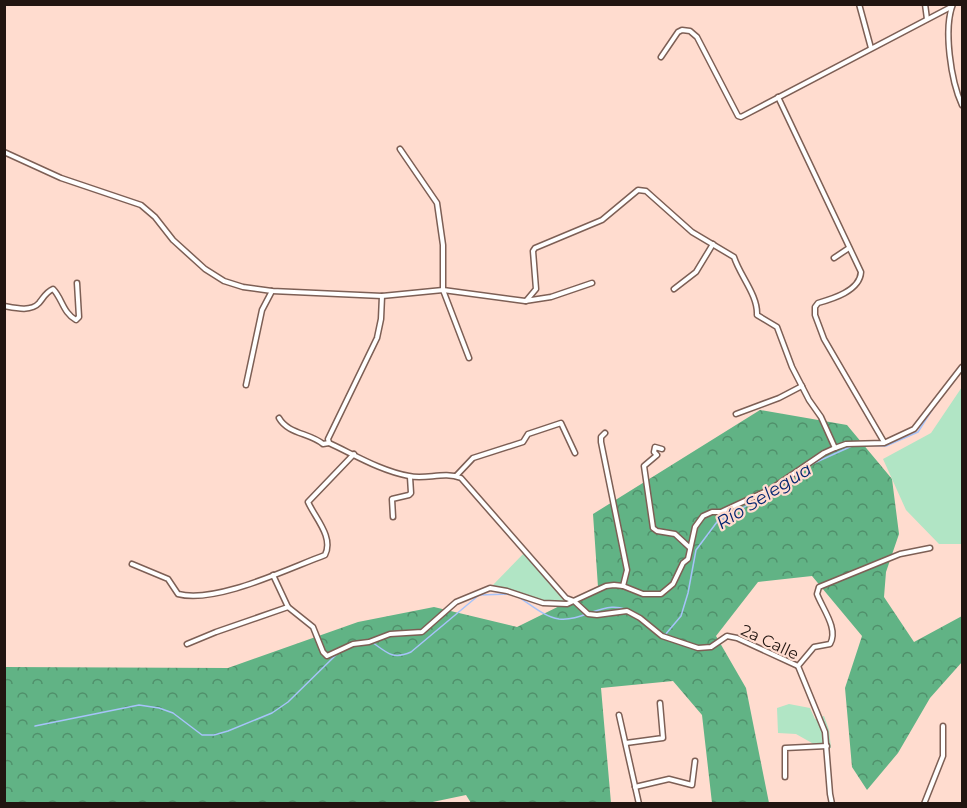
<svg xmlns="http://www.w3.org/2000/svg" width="967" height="808" viewBox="0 0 967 808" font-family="Montserrat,sans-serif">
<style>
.forest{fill:url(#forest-crowns)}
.park{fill:#b1e5c5}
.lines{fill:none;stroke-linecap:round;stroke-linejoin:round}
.stream{stroke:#a6c3fa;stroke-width:1.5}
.minor-casing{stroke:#7d5f55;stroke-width:7}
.minor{stroke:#fff;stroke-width:4}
.labels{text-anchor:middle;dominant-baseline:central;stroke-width:4.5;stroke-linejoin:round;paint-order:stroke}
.street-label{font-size:16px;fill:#211511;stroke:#ffdccf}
.water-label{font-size:18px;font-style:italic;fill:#042570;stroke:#ffdccf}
</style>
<defs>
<pattern id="forest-crowns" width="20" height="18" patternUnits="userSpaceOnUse" patternTransform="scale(1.5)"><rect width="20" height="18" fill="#61b385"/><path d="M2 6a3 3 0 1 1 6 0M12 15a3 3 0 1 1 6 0" fill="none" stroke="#50906b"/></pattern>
</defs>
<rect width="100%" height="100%" fill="#ffdccf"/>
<polygon class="forest" points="760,410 847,425 892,479 899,534 886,572 884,597 914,642 962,616 962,662 930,698 898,753 867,790 852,767 845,688 862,636 812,576 758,582 716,636 746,688 769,803 712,803 702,715 673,681 601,688 611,803 471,803 466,795 423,804 5,804 5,667 228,668 358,622 434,607 517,627 598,587 593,514"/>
<g class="park">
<polygon points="962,387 962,544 939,544 906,510 883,459 931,433"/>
<polygon points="526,551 566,598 564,602 544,603 490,588"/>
<polygon points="789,704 810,708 815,719 824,716 829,730 831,748 819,747 796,734 778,733 777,708"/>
</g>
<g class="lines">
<g class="stream">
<polyline points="863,445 886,446 918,432 937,402"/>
<path d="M517,596c13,8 27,21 42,23 28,3 48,-25 78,-4"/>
<polyline points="646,621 665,635 681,616 688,593 696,550 717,522 775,490 812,464 852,446"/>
<path d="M372,642c15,11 21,18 39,10l68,-57 31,-1"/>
<polyline points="35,726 139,705 159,708 173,713 202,735 214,735 228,731 272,713 288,702 338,653"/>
</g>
<defs>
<g id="minor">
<polyline points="859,4 871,48"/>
<polyline points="925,4 927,19"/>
<path d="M953,4c-10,25 -2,77 9,101"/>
<polyline points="661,57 678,32 682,30 690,31 697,37 738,116 741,117 951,7"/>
<path d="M778,97l83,175c-1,19 -29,27 -43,31l-3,4v8l9,24 60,103"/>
<polyline points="400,149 437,203 443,245 443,290 469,358"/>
<polyline points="4,152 61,178 141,205 155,217 173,240 205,269 224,281 243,287 272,291 382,296 443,290 525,301 551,297 592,283"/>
<polyline points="834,258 849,248"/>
<polyline points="674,289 696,272 713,244"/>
<path d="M382,296l-1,23 -4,19 -49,101 1,4c26,12 52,28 80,33 17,4 35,-5 52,2l105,120 8,3 14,13 9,1 30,-4 13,7 22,18 36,12 13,-1 16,-11 10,2 61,28 27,66 5,62 2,10"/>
<path d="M526,301l10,-12 -3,-38 2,-3 67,-28 36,-30 8,1 46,41 42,25c6,19 24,38 23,58l20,12 15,40 17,33 12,17 14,31"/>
<path d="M4,306c11,2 27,6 35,-3 5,-6 7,-11 14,-14 9,9 10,24 23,31l3,-3 -2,-34"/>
<polyline points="246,385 262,310 272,291"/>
<polyline points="736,414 779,398 802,386"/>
<path d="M279,418c9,16 31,15 44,26l6,-1"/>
<polyline points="605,433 601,437 601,442 627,570 623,586"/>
<polyline points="662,449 655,447 654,452 657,455 644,466 653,528 657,531 675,534 689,547"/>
<polyline points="456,476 473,458 523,442 528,434 561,423 575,453"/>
<polyline points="393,517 392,499 409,495 411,493 410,477"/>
<path d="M132,564l36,15 10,15c38,10 109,-25 147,-39 9,-18 -10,-37 -17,-53l46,-48"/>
<polyline points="273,575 288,607 313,627 323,652 327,656 353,644 369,642 390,634 422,632 456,602 490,588 507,591 543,603 567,604 606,586 614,585 623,586 643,594 661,594 673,584 683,563 688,559 695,527 703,516 712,512 721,512 771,489 824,453 835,448 846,444 884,443 914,429 962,367"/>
<polyline points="187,644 216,632 288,607"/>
<path d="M798,666l16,-19 16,-3c9,-15 -8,-36 -13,-50l2,-7 81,-33 30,-6"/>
<polyline points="619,715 639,804"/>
<polyline points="626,743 663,738 660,703"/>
<polyline points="785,777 785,748 827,746"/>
<polyline points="635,787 669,779 692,785 695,761"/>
<polyline points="924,804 943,756 943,726"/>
</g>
</defs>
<use href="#minor" class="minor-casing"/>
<use href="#minor" class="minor"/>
</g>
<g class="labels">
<g class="street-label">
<text transform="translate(770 642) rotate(25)">2a Calle</text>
</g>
<g class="water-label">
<text transform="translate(764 496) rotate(-32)">Río Selegua</text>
</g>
</g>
<rect width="967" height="808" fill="none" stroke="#211511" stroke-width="12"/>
</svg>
